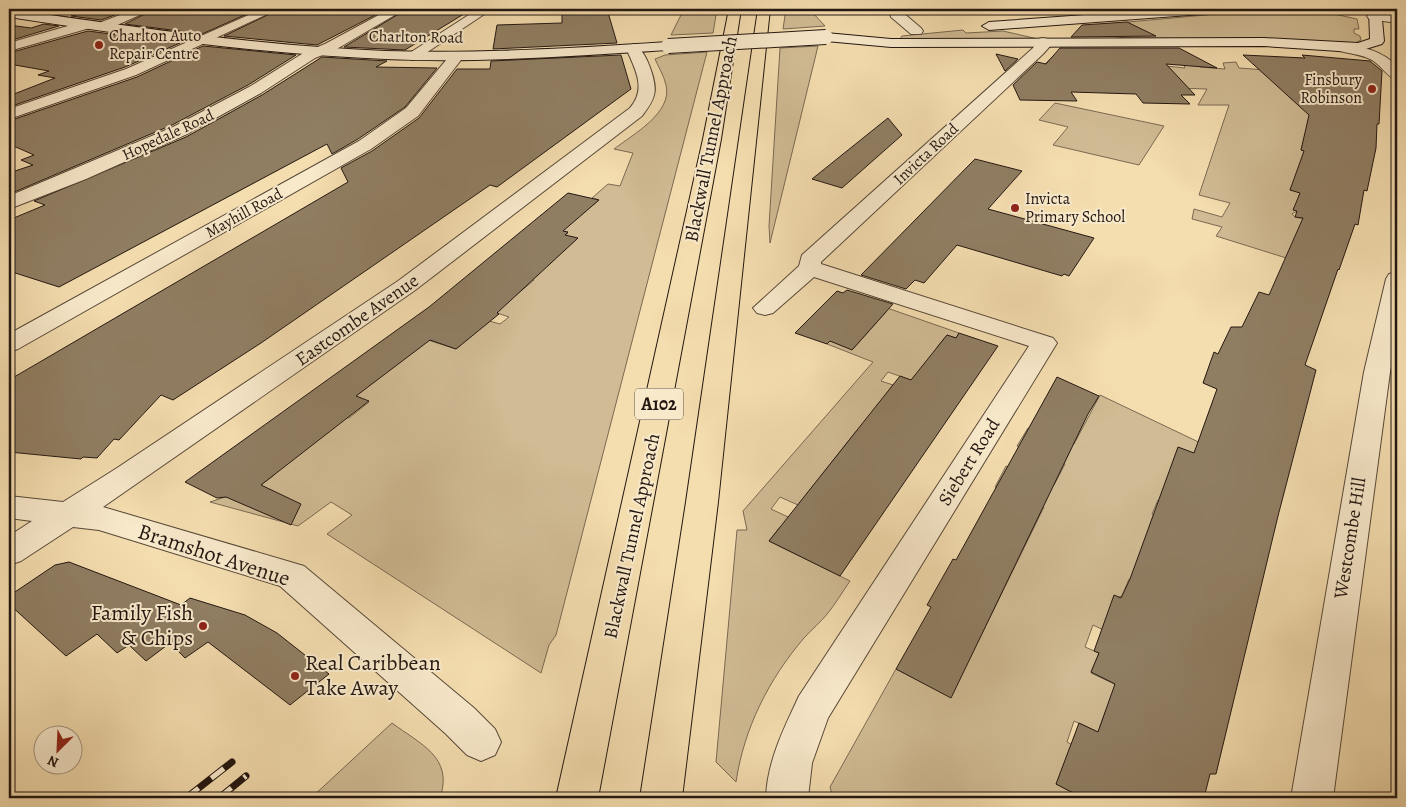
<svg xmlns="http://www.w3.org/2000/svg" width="1406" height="807" viewBox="0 0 1406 807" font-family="Alegreya,serif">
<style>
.green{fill:#d0bb94;stroke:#7a6952}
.building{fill:#907e63;stroke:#231711}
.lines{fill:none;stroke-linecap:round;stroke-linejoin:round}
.minor-casing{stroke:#574838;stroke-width:2}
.tertiary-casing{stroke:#574838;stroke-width:2}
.secondary-casing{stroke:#231711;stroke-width:2}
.trunk-casing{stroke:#231711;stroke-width:2}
.minor{fill:#f8e9cb;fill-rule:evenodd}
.tertiary{fill:#f8e9cb;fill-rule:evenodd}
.secondary{fill:#f8e9cb;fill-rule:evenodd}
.trunk{fill:#f4ddaf;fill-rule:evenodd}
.rail-casing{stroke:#231711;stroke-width:7}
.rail{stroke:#f8e9cb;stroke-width:5;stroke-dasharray:16;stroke-linecap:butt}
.secondary-bridge-casing{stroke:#231711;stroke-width:16;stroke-linecap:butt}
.secondary-bridge{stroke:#f8e9cb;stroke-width:14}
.poi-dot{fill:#8f2418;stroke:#f8e9cb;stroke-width:2}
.labels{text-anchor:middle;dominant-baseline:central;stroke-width:4;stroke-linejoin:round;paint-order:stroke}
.far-poi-label{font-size:16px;fill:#231711;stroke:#f8e9cb;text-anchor:start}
.far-street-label{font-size:16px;fill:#231711;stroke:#f8e9cb}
.shield{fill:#f8e9cb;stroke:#635649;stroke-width:1}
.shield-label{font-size:18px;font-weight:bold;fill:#231711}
.street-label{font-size:19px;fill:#231711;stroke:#f8e9cb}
.near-street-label{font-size:22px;fill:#231711;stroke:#f8e9cb}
.near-poi-label{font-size:22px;fill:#231711;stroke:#f8e9cb;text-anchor:end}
</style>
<rect width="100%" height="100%" fill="#f4ddaf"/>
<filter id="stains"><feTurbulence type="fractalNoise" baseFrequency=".004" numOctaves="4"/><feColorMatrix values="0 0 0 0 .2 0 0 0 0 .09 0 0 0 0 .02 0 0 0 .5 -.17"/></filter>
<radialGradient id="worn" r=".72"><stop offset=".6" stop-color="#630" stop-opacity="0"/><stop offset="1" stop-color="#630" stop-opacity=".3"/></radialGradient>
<g class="green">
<polygon points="684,9 717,9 713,33 671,35"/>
<polygon points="786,9 823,9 825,11 812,12 825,26 783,29"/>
<polygon points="1272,9 1311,9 1357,19 1359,29 1354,29 1354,33 1360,36 1361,40 1355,43 1127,38 1109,36 1106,24"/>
<polygon points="963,30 966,33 1003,31 1038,39 900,39 902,36"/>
<polygon points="818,46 770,243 769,226 780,48"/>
<path d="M707,52l-151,583 -7,10 -8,28 -214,-139 25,-19 -21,-13 -33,24 -88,-24 51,-17 12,-9 62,-64 14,6 20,-16 -13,-6 72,-56 28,9 21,-18 -16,-18 39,11 9,-7 -12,-4 -8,-23 26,6 19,-16 -25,-7 59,-40 -13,-4 25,-21 8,1 11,-9 -7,-2 16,-14 12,2 13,-33 -19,-4c18,-14 59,-36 52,-64 -2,-9 -7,-17 -11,-26l10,-4z"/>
<polygon points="1055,54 1185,68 1183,62 1196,61 1200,67 1225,69 1223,63 1236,62 1239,68 1266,70 1291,99 1302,99 1314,106 1301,150 1338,158 1292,185 1290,190 1304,193 1299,195 1298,206 1294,207 1297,211 1292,214 1295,217 1318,222 1299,262 1216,236 1222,227 1192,219 1194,209 1222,217 1230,203 1199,195 1229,105 1198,105 1207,89 1097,86 1040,69"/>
<polygon points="1055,103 1164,126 1139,165 1053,145 1068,127 1039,120"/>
<path d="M867,301l92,32 -3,5 -9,-3 -10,12 1,14 -9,-3 -15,19 11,8 -37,-13 -7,9 12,4 -7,9 -16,41 -13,-5 -59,75 -18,-8 -9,12 45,21 -37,-2 -10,13 81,40c-7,10 -14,22 -22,32 -7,9 -16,16 -24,25 -35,41 -60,90 -68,144l-20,-20 21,-232h10l-4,-19 130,-149 -46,-18 3,-3 23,8 33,-37z"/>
<polygon points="1100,395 1232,458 1177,507 1158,500 1152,514 1209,536 1147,586 1129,579 1122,596 1119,597 1127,641 1093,625 1085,647 1099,653 1091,673 1155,703 1149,731 1106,710 1098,732 1074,721 1067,742 1136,778 1056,784 1083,798 833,798 830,787 896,669 951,697 1044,507 995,487 1006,466 1054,485 1065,464 1017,446 1028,428 1074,444"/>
<path d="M392,723c28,21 62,34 48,75h-129z"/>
</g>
<g class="building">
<polygon points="76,9 131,9 101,20 71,16 76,15"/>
<polygon points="155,9 258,9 202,34 125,24"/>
<polygon points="280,9 387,9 317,45 224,36"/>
<polygon points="407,9 472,9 405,50 344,47"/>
<polygon points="562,9 607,9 617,43 493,49 497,25 562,23"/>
<polygon points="1127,22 1156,36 1071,37 1082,25"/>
<polygon points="44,24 59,26 9,41 9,25 31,28"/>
<polygon points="88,31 180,43 125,67 9,107 9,96 55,78 38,75 49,71 9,64 9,53"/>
<polygon points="203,46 296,55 248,85 172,125 12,193 9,191 9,173 33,165 21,160 34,155 9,144 9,121 137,77"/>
<polygon points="1060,48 1179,48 1217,68 1166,64 1195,95 1181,95 1190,104 1143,103 1136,94 1071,92 1077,101 1020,100 1013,85 1037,62 1046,64"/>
<polygon points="996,54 1018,59 1005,71"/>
<polygon points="621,55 631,89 497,187 490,185 261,343 173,400 161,395 119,440 114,439 97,458 83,457 81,459 9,452 9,380 348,182 341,168 372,151 419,118 457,69 490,69 491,61"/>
<polygon points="1243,55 1305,58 1302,55 1370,61 1382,71 1379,124 1377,124 1376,148 1367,191 1364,190 1358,225 1355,224 1339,270 1338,269 1305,365 1316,370 1278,516 1216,774 1210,774 1204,798 1083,798 1056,784 1079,723 1098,732 1115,684 1091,672 1099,653 1094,651 1114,595 1121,598 1130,579 1178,447 1194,453 1217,389 1203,383 1214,352 1218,354 1231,327 1242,327 1259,292 1269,295 1303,218 1295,217 1297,211 1293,210 1300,193 1290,190 1304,151 1301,150 1309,115"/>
<polygon points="322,57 387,61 376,67 437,68 405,107 358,139 332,154 327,144 59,287 9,271 9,220 45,205 34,201 186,137 262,95"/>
<polygon points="888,118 902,135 842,188 812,179"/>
<polygon points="975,159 1022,171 988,209 1094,238 1069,276 1064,274 1062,276 957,245 924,283 915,280 906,289 861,275"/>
<polygon points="568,193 599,200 563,231 568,232 565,235 578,238 497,313 499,314 456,349 430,340 356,396 369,401 261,485 301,504 291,525 226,497 217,498 185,482 429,307"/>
<polygon points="847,290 893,304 852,350 830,341 827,344 795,333 837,291 843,293"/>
<polygon points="959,333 998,346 840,576 769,541 900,376 911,380 947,335 956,338"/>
<polygon points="1057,377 1099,396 1088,414 951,698 896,669 931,607 927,605 953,559 956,560"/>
<polygon points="69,562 181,605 190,598 245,615 277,633 329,674 290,705 208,642 185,658 170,643 146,661 129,645 117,653 97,634 66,656 9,604 9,596 55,565"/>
</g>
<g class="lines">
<defs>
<g id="minor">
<polygon points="136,9 153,9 106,30 96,30 94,27 96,24"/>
<polygon points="262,9 278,9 136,75 9,119 9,109 126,69"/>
<polygon points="390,9 405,9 335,50 315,58 261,93 185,135 86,179 9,209 9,196 173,127 249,87 305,52 325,44"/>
<polygon points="478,9 492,9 417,59 412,60 405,56"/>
<polygon points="896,10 901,11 921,28 923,31 921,34 911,34 891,17 890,14"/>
<polygon points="1374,12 1397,15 1397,23 1369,19 1367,16"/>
<polygon points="85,21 92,25 90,28 9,51 9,43"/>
<path d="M1043,38l5,1 4,5 -9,10 -222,208v2l232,74 4,5 -229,375 -16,45 -4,35h-42c1,-36 18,-70 33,-102l230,-350 -215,-69 -41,36 -8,2 -8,-2 -4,-5 46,-42 3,-11 231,-207 5,-9z"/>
<path d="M633,44c12,3 25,39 21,51 -2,8 -7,14 -12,21l-228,175 -311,216 201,59 170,142 21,21 6,13 -6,13 -14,6 -14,-6 -21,-21 -166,-148 -181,-56 -26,-3 -52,34 -12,4v-29l23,-15 -23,-3v-22l54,6 54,-34 281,-187 232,-173c17,-20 5,-39 -4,-60z"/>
<polygon points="457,52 464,56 418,116 371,149 18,349 9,352 9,334 359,141 406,108 452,53"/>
</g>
<g id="tertiary">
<path d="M1339,43c22,3 42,7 58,23v14c-10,-3 -15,-14 -25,-20 -11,-6 -25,-7 -38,-10l-2,-3 2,-3z"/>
<polygon points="1397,272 1397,336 1390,372 1333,798 1291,798 1364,372 1386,279 1389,274"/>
</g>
<g id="secondary">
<path d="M9,9c125,18 250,37 376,42 94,3 189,-3 283,-9l7,4 -7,4c-94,6 -189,13 -283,9 -126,-5 -252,-23 -376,-42z"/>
<polygon points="1167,9 1222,9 1216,13 989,30 982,26 989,22"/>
<polygon points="1369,9 1381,9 1384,41 1382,44 1359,51 1339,51 1264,46 891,47 826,41 819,37 826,33 891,39 1264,38 1358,43 1370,39"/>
</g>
<g id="trunk">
<polygon points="729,9 741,9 721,139 598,798 556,798 703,139"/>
<polygon points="758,9 770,9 718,502 682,798 640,798 686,502"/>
</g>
</defs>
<use href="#minor" class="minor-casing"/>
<use href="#tertiary" class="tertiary-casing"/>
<use href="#secondary" class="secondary-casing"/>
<use href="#trunk" class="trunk-casing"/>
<use href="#minor" class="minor"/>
<use href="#tertiary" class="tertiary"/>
<use href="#secondary" class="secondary"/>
<use href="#trunk" class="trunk"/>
<defs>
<g id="rail">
<polyline points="186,798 232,762"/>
<polyline points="219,798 246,776"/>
</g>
</defs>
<use href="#rail" class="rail-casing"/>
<use href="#rail" class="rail"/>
<defs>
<polyline id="secondary-bridge" points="668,46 826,37"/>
</defs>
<use href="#secondary-bridge" class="secondary-bridge-casing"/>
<use href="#secondary-bridge" class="secondary-bridge"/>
</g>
<g class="poi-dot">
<circle cx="99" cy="45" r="5"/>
<circle cx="1372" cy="89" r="5"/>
<circle cx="1015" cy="208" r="5"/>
<circle cx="203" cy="626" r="5"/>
<circle cx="295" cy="676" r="5"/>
</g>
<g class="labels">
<g class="far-poi-label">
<text x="109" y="36">Charlton Auto<tspan x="109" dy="18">Repair Centre</tspan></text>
<text x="1362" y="80" text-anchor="end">Finsbury<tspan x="1362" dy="18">Robinson</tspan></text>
<text x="1025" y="199">Invicta<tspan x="1025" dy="18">Primary School</tspan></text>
</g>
<g class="far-street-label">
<text transform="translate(416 37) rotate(1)">Charlton Road</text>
<text transform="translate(168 135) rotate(-25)">Hopedale Road</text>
<text transform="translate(926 154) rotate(-43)">Invicta Road</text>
<text transform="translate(244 213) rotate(-29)">Mayhill Road</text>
</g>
<rect class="shield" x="635" y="388.5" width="48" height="31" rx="4"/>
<g class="shield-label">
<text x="659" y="404">A102</text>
</g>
<g class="street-label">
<text transform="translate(711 139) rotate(-79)">Blackwall Tunnel Approach</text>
<text transform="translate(357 320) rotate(-35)">Eastcombe Avenue</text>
<text transform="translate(969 462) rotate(-58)">Siebert Road</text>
<text transform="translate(632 536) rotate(-78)">Blackwall Tunnel Approach</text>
<text transform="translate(1350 538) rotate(-81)">Westcombe Hill</text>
</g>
<g class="near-street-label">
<text transform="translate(214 555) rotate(18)">Bramshot Avenue</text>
</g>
<g class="near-poi-label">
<text x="193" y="613">Family Fish<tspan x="193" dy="25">&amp; Chips</tspan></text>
<text x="305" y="663" text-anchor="start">Real Caribbean<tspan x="305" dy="25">Take Away</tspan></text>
</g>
</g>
<rect width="1406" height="807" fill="none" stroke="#f4ddaf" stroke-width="30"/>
<rect x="10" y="10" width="1386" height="787" fill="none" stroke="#231711" stroke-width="2.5"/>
<rect x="15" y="15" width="1376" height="777" fill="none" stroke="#231711"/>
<g transform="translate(58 750) rotate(204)"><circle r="24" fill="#f8e9cb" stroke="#a39581"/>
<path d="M0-4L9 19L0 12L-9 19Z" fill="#8f2418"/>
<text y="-8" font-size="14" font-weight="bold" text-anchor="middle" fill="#231711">N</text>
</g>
<rect width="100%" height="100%" filter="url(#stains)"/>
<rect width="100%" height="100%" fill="url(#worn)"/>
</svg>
